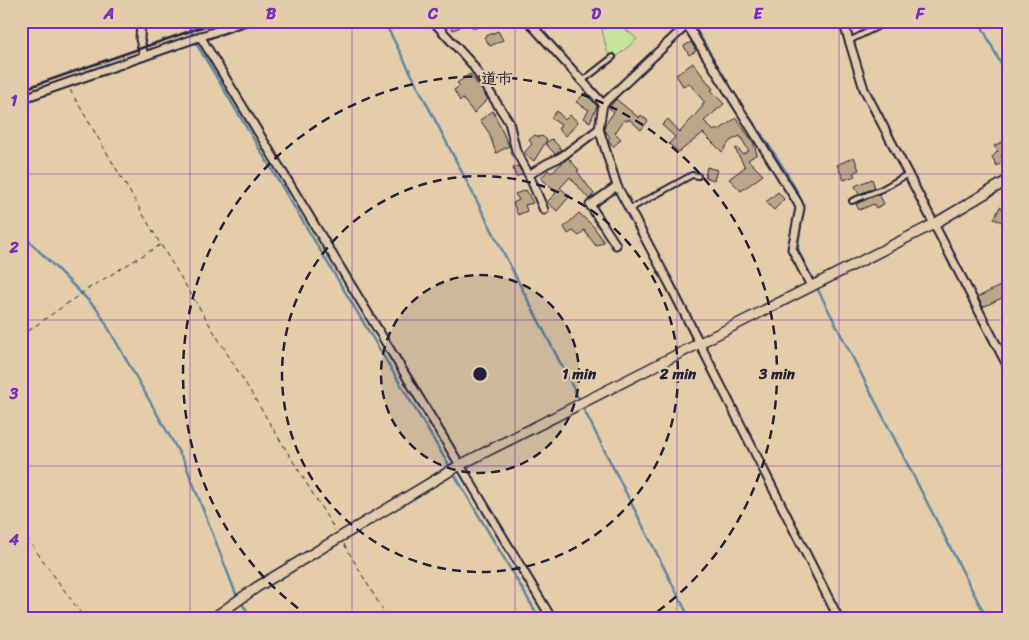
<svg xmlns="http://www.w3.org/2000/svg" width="1029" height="640" viewBox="0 0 1029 640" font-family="Sriracha,'Klee One',sans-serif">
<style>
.green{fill:#c7e49b;stroke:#74836b}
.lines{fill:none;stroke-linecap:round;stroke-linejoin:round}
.stream{stroke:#5c86a0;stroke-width:2.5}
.building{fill:#bca789;stroke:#22223b}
.service-casing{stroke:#22223b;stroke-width:8}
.minor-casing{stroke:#22223b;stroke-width:11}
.tertiary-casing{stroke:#22223b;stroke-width:12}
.path{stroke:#22223b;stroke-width:1;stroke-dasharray:5 4;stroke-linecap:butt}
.service{stroke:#e3ccac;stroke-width:4}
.minor{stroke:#e3ccac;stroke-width:7}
.tertiary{stroke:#e3ccac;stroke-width:9}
.rail{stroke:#22223b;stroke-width:2.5}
.grid{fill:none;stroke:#7b2cbf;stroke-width:1;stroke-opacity:0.55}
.ring{fill:none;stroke:#22223b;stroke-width:2.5;stroke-dasharray:9 6}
.labels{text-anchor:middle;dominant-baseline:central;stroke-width:4.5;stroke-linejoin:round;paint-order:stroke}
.neighbourhood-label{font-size:16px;font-weight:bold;fill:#22223b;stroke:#e3ccac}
.centre{fill:#22223b;stroke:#e3ccac;stroke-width:2.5}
.ring-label{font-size:15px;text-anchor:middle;font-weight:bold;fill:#22223b;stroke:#e3ccac;stroke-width:4.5;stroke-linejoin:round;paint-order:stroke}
.neatline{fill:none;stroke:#7b2cbf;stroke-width:2}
.grid-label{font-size:16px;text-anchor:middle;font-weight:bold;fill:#7b2cbf}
</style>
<rect width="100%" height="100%" fill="#e5cdaa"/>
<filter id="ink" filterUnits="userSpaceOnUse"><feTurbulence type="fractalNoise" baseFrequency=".02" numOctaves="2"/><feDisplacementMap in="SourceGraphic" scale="10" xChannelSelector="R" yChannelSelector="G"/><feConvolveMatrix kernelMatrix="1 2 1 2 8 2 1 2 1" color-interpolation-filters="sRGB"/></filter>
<g filter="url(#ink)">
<polygon class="green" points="619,24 637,39 614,59 607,51 602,29"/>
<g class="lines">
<g class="stream">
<polyline points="187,21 196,43 450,467"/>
<polyline points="384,21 580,401"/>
<polyline points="979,21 1008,78"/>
<polyline points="692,22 724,78"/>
<polyline points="196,43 260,21"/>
<path d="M739,102c13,19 63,88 64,106"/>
<polyline points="802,216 798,245 799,252 814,281"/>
<polyline points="21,233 98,310 185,463 236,594 252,619"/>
<polyline points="816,286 987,619"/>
<polyline points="582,406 690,619"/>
<polyline points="453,472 540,619"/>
</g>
</g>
<g class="building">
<polygon points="448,21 458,21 460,27 453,30"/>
<polygon points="470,21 489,21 476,28 473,28"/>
<polygon points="498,31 503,40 490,46 484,37"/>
<polygon points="691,42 696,51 689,55 684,46"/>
<polygon points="693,63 713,89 711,90 724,104 704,121 714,131 716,129 718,131 736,118 753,142 757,154 748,160 763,175 741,191 729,179 745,167 735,149 737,148 743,154 749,151 740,136 730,141 722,152 703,133 679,152 669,144 675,137 662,125 668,119 680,132 703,106 702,105 705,103 689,83 683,86 676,75"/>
<polygon points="470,74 488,99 474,113 463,99 460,101 454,90 460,86 457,83"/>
<polygon points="585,93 597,106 590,122 584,118 589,110 576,102"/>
<polygon points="616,99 639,118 641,115 648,121 641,130 629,119 628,121 624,120 615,133 621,139 613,147 608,139 610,137 604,129 605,125 614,112 609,108"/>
<polygon points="493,111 509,146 496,153 489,133 480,120"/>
<polygon points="557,111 565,120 570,115 578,122 566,136 558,129 561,125 551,118"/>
<polygon points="535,135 539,137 542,136 547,140 534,161 524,153 532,144 529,140"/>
<polygon points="552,139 562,150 555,154 545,143"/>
<polygon points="1008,139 1008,152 1001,155 1004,161 997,166 992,157 998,151 994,146"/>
<polygon points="854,157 859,170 853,173 855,176 844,180 837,165"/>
<polygon points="568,158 579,170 577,171 594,194 589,199 570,177 560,188 570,196 557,211 547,202 556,193 541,178 548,170 551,173"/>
<polygon points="518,166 523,174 516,177 513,168"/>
<polygon points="707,167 717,170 714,180 705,177"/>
<polygon points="872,179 875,188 859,194 855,186"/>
<polygon points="526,190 533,203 525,205 527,211 518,215 513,203 519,200 515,194"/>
<polygon points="778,192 784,199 774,210 766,202"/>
<polygon points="879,194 884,204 876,208 874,204 859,210 856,204"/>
<polygon points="1000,207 1008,213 1008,219 1004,218 1002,222 994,219"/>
<polygon points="579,213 594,227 604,242 596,246 584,230 579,236 573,231 568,234 564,227"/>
<polygon points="1004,284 1008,295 983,307 978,297"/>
</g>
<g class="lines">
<defs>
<g id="service">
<polyline points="849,41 889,21"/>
<polyline points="581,82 613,57"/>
<polyline points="852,201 882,189 908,174"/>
<polyline points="630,209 692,175 698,176"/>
</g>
<g id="minor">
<polyline points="141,21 140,39 144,56"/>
<polyline points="433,21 472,64 496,102 509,122 516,151 529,175 546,164 561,157 599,129"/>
<polyline points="528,21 603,104"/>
<polyline points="691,21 603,104 599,129 617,186 669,283 839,619"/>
<polyline points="843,21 864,89 1008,367"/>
<polyline points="687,25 798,203 800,208 792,249 811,286"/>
<polyline points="200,36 460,465 552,619"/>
<polyline points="21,99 245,21"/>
<polyline points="529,175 544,210"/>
<polyline points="616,245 590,205 617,186"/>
</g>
<polyline id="tertiary" points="212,619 257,587 460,465 934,224 1008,180"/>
</defs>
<use href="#service" class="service-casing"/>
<use href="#minor" class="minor-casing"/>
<use href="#tertiary" class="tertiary-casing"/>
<g class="path">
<polyline points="70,90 161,245 335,530"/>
<polyline points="21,336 89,288 160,245"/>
<polyline points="21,530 85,619"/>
<polyline points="344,544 388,619"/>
</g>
<use href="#service" class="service"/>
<use href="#minor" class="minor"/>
<use href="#tertiary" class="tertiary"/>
<polyline class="rail" points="21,90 219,21"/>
</g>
</g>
<path class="grid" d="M190,21v598M352,21v598M515,21v598M677,21v598M839,21v598M21,174h987M21,320h987M21,466h987"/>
<circle cx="480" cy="374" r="99" fill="#22223b" fill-opacity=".12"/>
<g class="ring">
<circle cx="480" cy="374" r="99"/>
<circle cx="480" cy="374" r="198"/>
<path d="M310 617A297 297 0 1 1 650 617"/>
</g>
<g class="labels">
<g class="neighbourhood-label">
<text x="497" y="78">道市</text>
</g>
</g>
<circle cx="480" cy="374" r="8" class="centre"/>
<g class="ring-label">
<text x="579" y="379">1 min</text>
<text x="678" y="379">2 min</text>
<text x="777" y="379">3 min</text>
</g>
<rect width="1029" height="640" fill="none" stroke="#e3ccac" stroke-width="55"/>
<rect x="28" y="28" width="974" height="584" class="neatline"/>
<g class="grid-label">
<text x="109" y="19">A</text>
<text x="271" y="19">B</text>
<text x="433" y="19">C</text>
<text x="596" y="19">D</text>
<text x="758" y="19">E</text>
<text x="920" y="19">F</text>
<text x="14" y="106">1</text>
<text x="14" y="253">2</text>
<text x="14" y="399">3</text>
<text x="14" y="545">4</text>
</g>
</svg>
